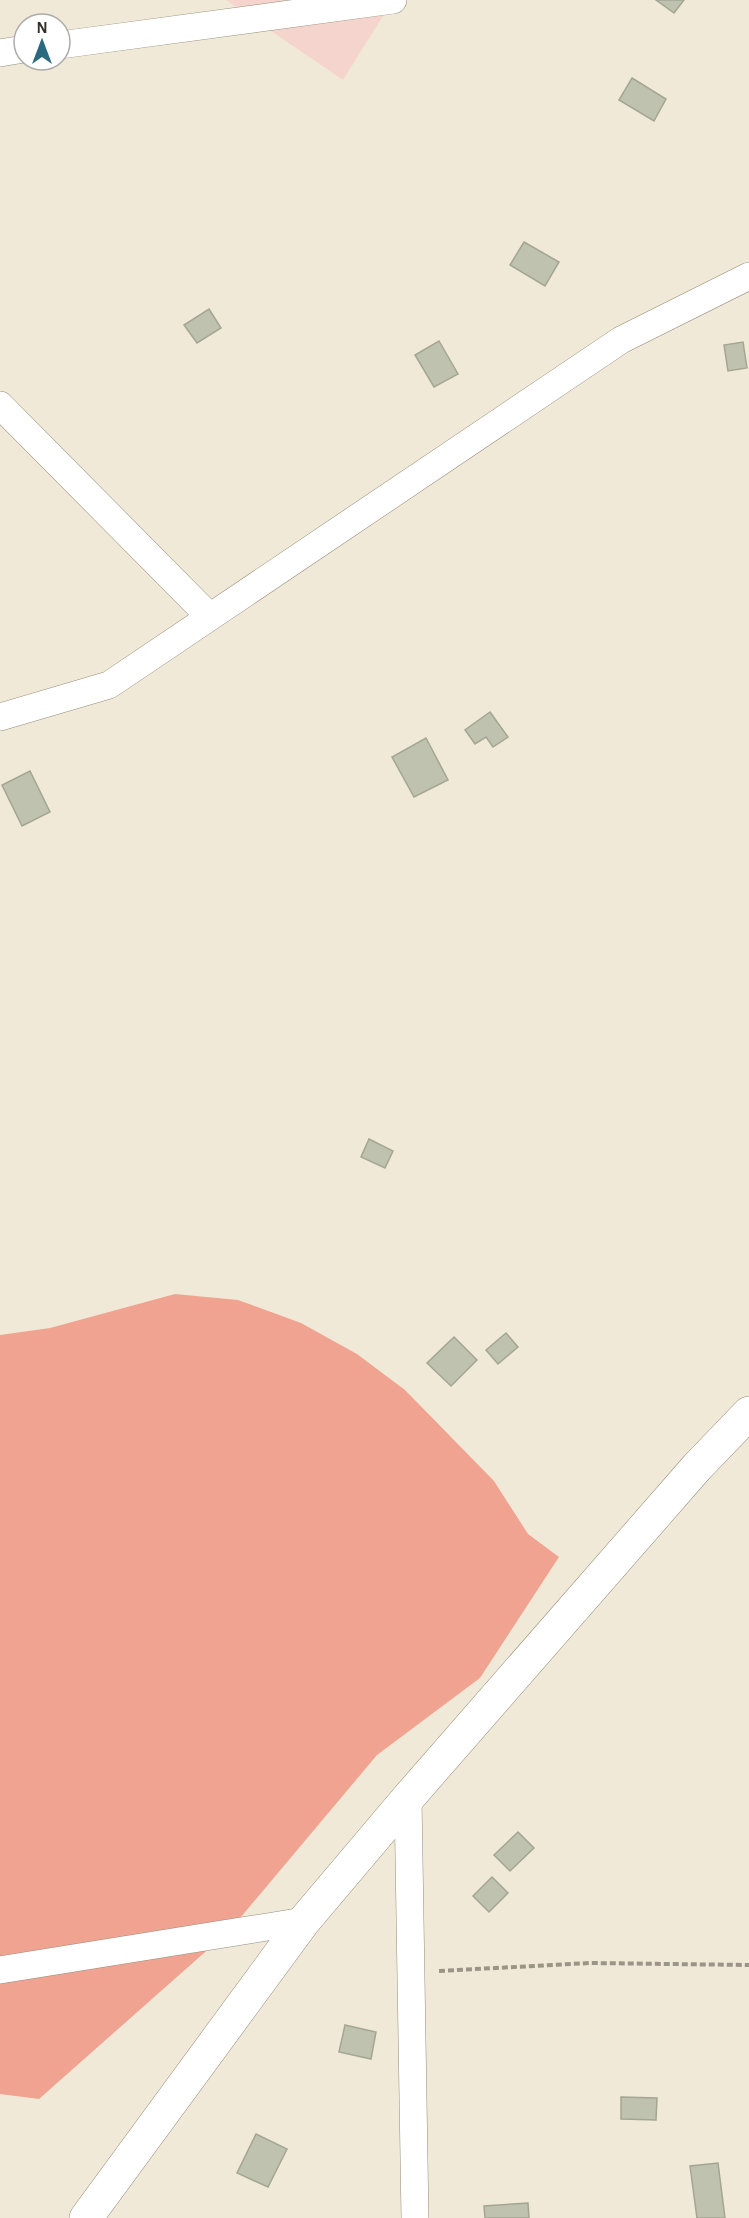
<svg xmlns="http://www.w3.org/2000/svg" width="749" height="2218" viewBox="0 0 749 2218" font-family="'Alegreya Sans',sans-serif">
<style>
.green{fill:#f4d4cd}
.forest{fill:#f1a391}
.building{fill:#bec2af;stroke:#a3a694;stroke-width:1.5}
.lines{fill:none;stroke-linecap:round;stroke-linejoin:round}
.minor-casing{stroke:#958d7c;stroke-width:28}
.tertiary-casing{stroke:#958d7c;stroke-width:34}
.path{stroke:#9b9588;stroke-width:4;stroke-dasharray:6 3;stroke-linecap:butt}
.minor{stroke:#fff;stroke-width:27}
.tertiary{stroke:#fff;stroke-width:33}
</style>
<rect width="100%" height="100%" fill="#f1e9d7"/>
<polygon class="green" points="226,0 393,0 343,80"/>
<polygon class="forest" points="175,1294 238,1300 301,1323 357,1354 405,1390 494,1481 528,1534 559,1557 480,1678 377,1755 230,1930 39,2099 0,2094 0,1335 50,1328"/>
<g class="building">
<polygon points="656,0 684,0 674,13"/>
<polygon points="632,78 666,99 654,121 619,100"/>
<polygon points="524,242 559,262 545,286 510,265"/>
<polygon points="209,309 221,328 197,343 184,325"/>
<polygon points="439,341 458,374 434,387 415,355"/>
<polygon points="743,342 747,368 728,371 724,345"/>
<polygon points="490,712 508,737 493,747 486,737 475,744 465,730"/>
<polygon points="426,738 448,780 414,797 392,757"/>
<polygon points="30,771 50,812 22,826 2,785"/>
<polygon points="369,1139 393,1151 385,1168 361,1157"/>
<polygon points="506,1333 518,1347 498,1364 486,1350"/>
<polygon points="454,1337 477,1360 451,1386 427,1363"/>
<polygon points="518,1832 534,1848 510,1871 494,1855"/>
<polygon points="492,1877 508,1893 489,1912 473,1896"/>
<polygon points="345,2025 376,2032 371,2059 339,2052"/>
<polygon points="621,2097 657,2098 656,2120 621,2119"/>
<polygon points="256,2134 287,2149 268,2187 237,2173"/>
<polygon points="718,2163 725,2218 697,2218 690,2166"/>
<polygon points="528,2203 529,2218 485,2218 484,2206"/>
</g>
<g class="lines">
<defs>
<g id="minor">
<polyline points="60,45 393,0"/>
<polyline points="0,53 24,49"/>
<polyline points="0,405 209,616"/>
<polyline points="0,717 109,685 621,340 749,276"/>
<polyline points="408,1798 415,2218"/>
<polyline points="0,1970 304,1921"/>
</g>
<polyline id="tertiary" points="86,2218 304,1921 408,1798 697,1467 749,1413"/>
</defs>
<use href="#minor" class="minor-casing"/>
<use href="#tertiary" class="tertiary-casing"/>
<polyline class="path" points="439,1971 590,1963 749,1965"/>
<use href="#minor" class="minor"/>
<use href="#tertiary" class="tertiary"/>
</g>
<g transform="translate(42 42)"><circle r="28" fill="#ffffff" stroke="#adaca9" stroke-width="1.5"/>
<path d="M0-4.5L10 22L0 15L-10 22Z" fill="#2a6a7e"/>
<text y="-9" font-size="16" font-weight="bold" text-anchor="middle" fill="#333029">N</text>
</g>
</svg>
